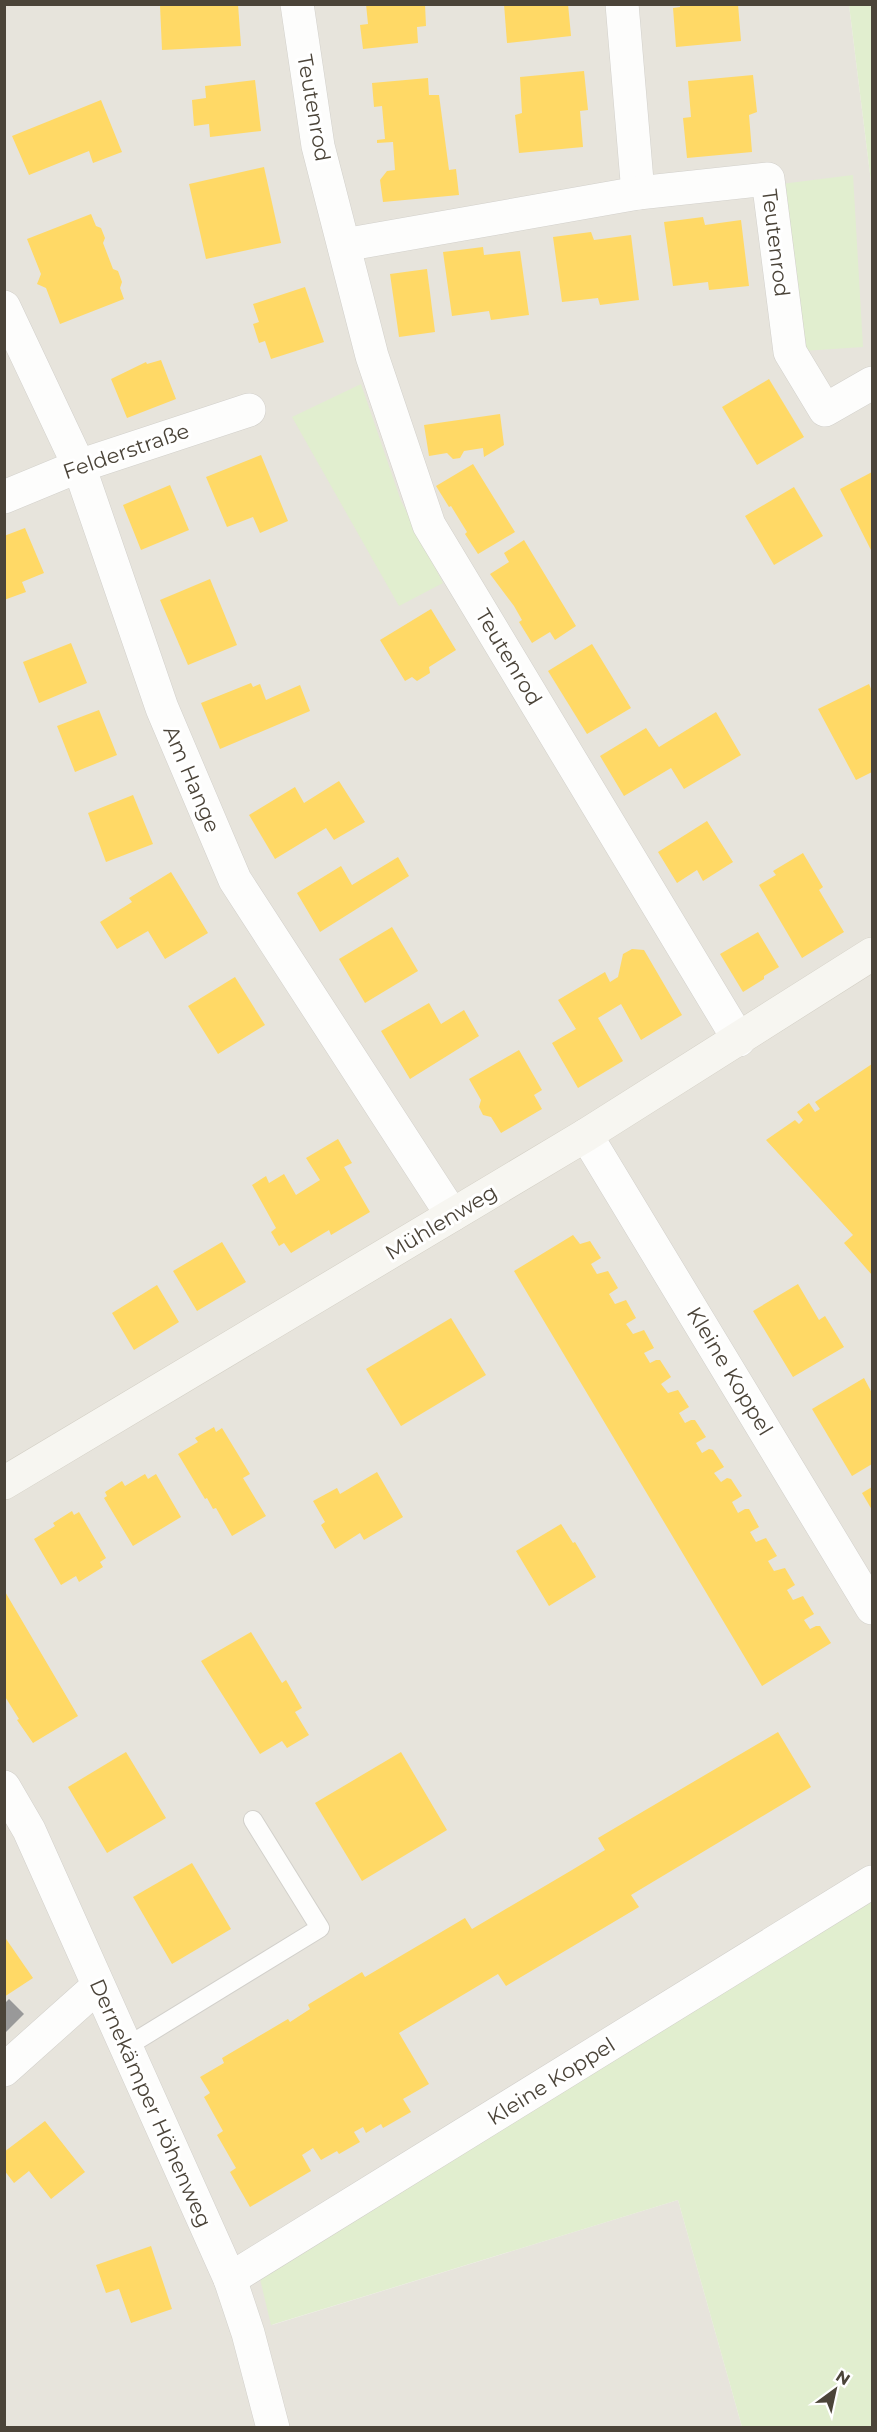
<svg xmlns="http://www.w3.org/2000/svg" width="877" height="2432" viewBox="0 0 877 2432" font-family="Montserrat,sans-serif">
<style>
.residential{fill:#e7e4dc}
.green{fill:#e1eecf}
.homes{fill:#ffd966}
.industry{fill:#999}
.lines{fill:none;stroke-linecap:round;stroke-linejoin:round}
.lane-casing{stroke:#d2d0cb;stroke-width:20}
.street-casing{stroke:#d2d0cb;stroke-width:34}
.secondary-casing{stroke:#d3cfc5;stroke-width:34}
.lane{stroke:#fdfdfc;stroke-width:18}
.street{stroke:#fdfdfc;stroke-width:33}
.secondary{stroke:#f7f6f1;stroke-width:33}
.labels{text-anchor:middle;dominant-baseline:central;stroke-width:6;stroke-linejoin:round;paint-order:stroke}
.street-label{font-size:21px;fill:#4b4439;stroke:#fff}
</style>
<rect width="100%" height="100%" fill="#f4f2ee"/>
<polygon class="residential" points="5,5 849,5 872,190 872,1898 272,2325 678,2200 742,2427 5,2428"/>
<g class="green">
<polygon points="849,5 872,5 872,190"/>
<polygon points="853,175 863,347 803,351 781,184"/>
<polygon points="361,384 401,501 443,583 399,606 292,417"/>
<polygon points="871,1899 872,1906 872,2427 742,2427 678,2200 271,2325 260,2279"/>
</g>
<g class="homes">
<polygon points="169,4 238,4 241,46 162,50 160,5"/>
<polygon points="366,4 425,4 426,26 417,27 418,43 363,49 360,25 368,24"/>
<polygon points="504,4 568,4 571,36 507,43"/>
<polygon points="680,4 738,4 741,41 676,47 673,8 680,7"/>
<polygon points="584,71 588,110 580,111 583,147 519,153 515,115 522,113 520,77"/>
<polygon points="753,75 757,112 749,115 752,152 687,158 683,118 691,117 688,81"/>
<polygon points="428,78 429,95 439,95 449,170 456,169 459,195 383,202 380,180 387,171 395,170 393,142 377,143 377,140 385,139 382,106 374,107 372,83"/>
<polygon points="255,80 261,131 210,137 209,124 194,126 192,100 206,98 205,86"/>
<polygon points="101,100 122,152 93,163 89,151 29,175 12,136"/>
<polygon points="264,167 281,243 206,259 189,184"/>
<polygon points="91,214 96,226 101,228 105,238 103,243 113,269 118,271 122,282 120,288 124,299 60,324 46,288 37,284 41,274 27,239"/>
<polygon points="703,217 705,225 741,220 749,286 709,290 708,282 673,286 664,222"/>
<polygon points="591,232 594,240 631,235 639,300 600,305 598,298 562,302 553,237"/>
<polygon points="483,247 484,255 520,251 529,315 491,320 489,311 452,316 443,252"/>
<polygon points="427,269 435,332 399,337 390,274"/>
<polygon points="305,287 324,342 271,359 265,341 259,343 253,324 259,322 253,304"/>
<polygon points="161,360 176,399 127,418 111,379 146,362 147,364"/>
<polygon points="769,379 804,437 757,465 722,407"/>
<polygon points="500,414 504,445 484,457 483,448 464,451 460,458 453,459 447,453 429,456 424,425"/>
<polygon points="261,455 288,521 260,533 253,517 227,527 206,477"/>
<polygon points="473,464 515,532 478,554 465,534 467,532 451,506 449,507 436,486"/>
<polygon points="872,472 872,552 840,489"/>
<polygon points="170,485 189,530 141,550 123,505"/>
<polygon points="794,487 823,536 774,565 745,516"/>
<polygon points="25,528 44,573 22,582 26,592 4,600 4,536"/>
<polygon points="524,540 576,626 555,640 550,632 532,643 519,622 522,620 514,606 490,574 509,562 504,553"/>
<polygon points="210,579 237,645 188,665 160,600"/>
<polygon points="431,609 456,650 429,667 430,673 417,681 412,677 405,681 380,640"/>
<polygon points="71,643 87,683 39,703 23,662"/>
<polygon points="592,644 631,708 587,734 548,671"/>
<polygon points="251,683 253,687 260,684 266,700 300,685 310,711 220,749 201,703"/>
<polygon points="869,684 872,691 872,772 856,780 818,709"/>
<polygon points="99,710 117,755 75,772 57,726"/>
<polygon points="716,712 741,755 684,789 671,768 624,796 600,756 646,728 659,747"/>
<polygon points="339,781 365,822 334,840 326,828 275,859 249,815 295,787 304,803"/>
<polygon points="133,795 153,844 106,862 88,813"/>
<polygon points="707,821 733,862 703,881 697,870 677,883 658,852"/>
<polygon points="803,853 823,887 819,890 844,932 802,958 759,885 776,875 773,871"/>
<polygon points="398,857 409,876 320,932 297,893 341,866 352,885"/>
<polygon points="171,872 208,933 165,959 148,931 117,949 100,922 132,902 129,898"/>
<polygon points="392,927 418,971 365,1003 339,959"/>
<polygon points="758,932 779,967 764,976 764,979 743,992 720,954"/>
<polygon points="632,949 644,950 682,1015 641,1040 621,1004 598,1018 623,1061 578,1088 552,1043 576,1029 558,1000 605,972 610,982 618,977 623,954"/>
<polygon points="235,977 265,1025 218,1054 188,1006"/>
<polygon points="429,1003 441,1024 464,1010 479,1036 410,1079 381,1031"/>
<polygon points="519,1050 542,1090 534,1095 542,1109 501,1133 491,1117 483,1115 479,1107 481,1100 469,1079"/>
<polygon points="872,1064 872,1275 844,1243 853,1235 766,1140 795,1120 799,1124 803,1120 797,1112 809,1103 815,1112 820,1109 815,1102"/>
<polygon points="338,1139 352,1163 344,1167 370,1212 331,1235 329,1230 291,1253 284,1243 279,1246 271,1232 276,1228 252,1185 266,1176 269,1183 284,1174 296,1195 320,1180 306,1158"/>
<polygon points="573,1235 580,1244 590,1241 601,1258 591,1264 597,1274 608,1271 618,1288 609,1294 615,1304 626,1300 636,1318 626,1324 633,1334 644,1330 654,1348 644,1353 650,1363 656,1360 660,1360 671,1377 661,1384 668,1393 678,1390 689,1407 679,1413 685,1423 691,1420 695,1420 706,1437 696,1443 702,1453 709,1449 713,1450 724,1467 714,1473 721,1482 727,1478 731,1479 742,1496 732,1502 738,1513 745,1509 749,1509 759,1527 750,1532 756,1542 766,1538 777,1556 768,1561 774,1571 785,1568 795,1585 787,1590 793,1600 803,1596 814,1614 804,1620 810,1629 816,1626 820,1626 831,1643 762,1686 514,1271"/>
<polygon points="222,1242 246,1282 197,1311 173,1271"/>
<polygon points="798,1284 819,1320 825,1316 844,1347 793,1377 753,1311"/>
<polygon points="157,1285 179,1322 134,1350 112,1313"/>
<polygon points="451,1318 486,1375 401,1426 366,1369"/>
<polygon points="864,1378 872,1393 872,1464 852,1476 812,1409"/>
<polygon points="214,1427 216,1432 222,1428 250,1474 243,1478 266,1516 232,1536 216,1508 213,1509 207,1498 205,1499 178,1454 198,1442 195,1438"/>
<polygon points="377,1472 403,1517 364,1540 360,1533 335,1549 321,1525 325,1522 313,1501 337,1488 340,1494"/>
<polygon points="145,1474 148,1479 156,1474 181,1517 133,1546 104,1498 107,1496 105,1492 122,1481 125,1486"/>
<polygon points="872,1487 872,1510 862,1493"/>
<polygon points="72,1511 74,1515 79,1512 106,1558 100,1562 103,1567 79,1582 76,1576 61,1585 34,1539 55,1526 53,1523"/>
<polygon points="561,1524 573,1543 575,1542 596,1577 549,1606 516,1551"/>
<polygon points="4,1590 78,1716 33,1743 17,1720 19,1719 4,1695"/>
<polygon points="251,1632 282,1683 286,1680 302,1708 295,1712 309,1735 287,1748 282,1741 260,1754 201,1661"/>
<polygon points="778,1732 811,1787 631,1895 639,1907 506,1986 498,1974 399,2033 429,2084 403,2099 411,2112 383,2128 381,2124 366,2133 363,2127 354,2132 360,2142 339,2154 337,2151 321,2160 313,2148 302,2155 311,2171 250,2207 230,2172 236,2168 217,2135 223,2131 204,2097 210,2093 200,2077 224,2063 222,2058 288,2019 290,2022 310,2009 308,2005 309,2004 362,1972 365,1977 465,1918 472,1929 572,1870 605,1850 598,1838"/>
<polygon points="126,1752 166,1818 107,1853 68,1787"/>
<polygon points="401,1752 447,1830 362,1881 315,1803"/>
<polygon points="192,1863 231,1929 172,1964 133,1897"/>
<polygon points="4,1936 33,1978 4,1997"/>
<polygon points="45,2121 85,2172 51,2199 29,2171 14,2183 4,2170 4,2152"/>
<polygon points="151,2246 172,2309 131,2323 119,2289 106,2293 96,2265"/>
</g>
<polygon class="industry" points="9,1999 24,2014 4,2034 4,2004"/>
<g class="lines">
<defs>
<polyline id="lane" points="126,2047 320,1928 253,1820"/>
<g id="street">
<polyline points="297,4 318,146 372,356 429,525 739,1040"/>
<polyline points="622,4 638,193"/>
<polyline points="344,245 638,193 768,179 790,352 825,410 872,383"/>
<polyline points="4,307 79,466 162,708 235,880 452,1215"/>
<polyline points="4,497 79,466 249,410"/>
<polyline points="586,1135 872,1608"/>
<polyline points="4,1787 29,1830 230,2279 248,2333 273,2428"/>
<polyline points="4,2070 98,1986"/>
<polyline points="230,2279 872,1882"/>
</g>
<polyline id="secondary" points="4,1483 586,1135 872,954"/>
</defs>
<use href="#lane" class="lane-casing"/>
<use href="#street" class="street-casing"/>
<use href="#secondary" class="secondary-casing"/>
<use href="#lane" class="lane"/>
<use href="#street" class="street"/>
<use href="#secondary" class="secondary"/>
</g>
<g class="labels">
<g class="street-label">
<text transform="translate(314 108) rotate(80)">Teutenrod</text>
<text transform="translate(776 243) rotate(83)">Teutenrod</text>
<text transform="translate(126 451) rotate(-19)">Felderstraße</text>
<text transform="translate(509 657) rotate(59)">Teutenrod</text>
<text transform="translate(192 779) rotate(67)">Am Hange</text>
<text transform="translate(441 1222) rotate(-31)">Mühlenweg</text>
<text transform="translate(730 1371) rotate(59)">Kleine Koppel</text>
<text transform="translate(551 2081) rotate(-32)">Kleine Koppel</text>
<text transform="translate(151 2103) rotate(66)">Dernekämper Höhenweg</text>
</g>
</g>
<rect width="877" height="2432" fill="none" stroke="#4b4439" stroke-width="12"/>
<g transform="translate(835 2390) rotate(33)" stroke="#ffffff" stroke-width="4.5" paint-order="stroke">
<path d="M0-4.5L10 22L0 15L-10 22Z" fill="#4b4439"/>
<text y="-9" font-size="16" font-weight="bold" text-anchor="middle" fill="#4b4439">N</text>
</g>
</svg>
